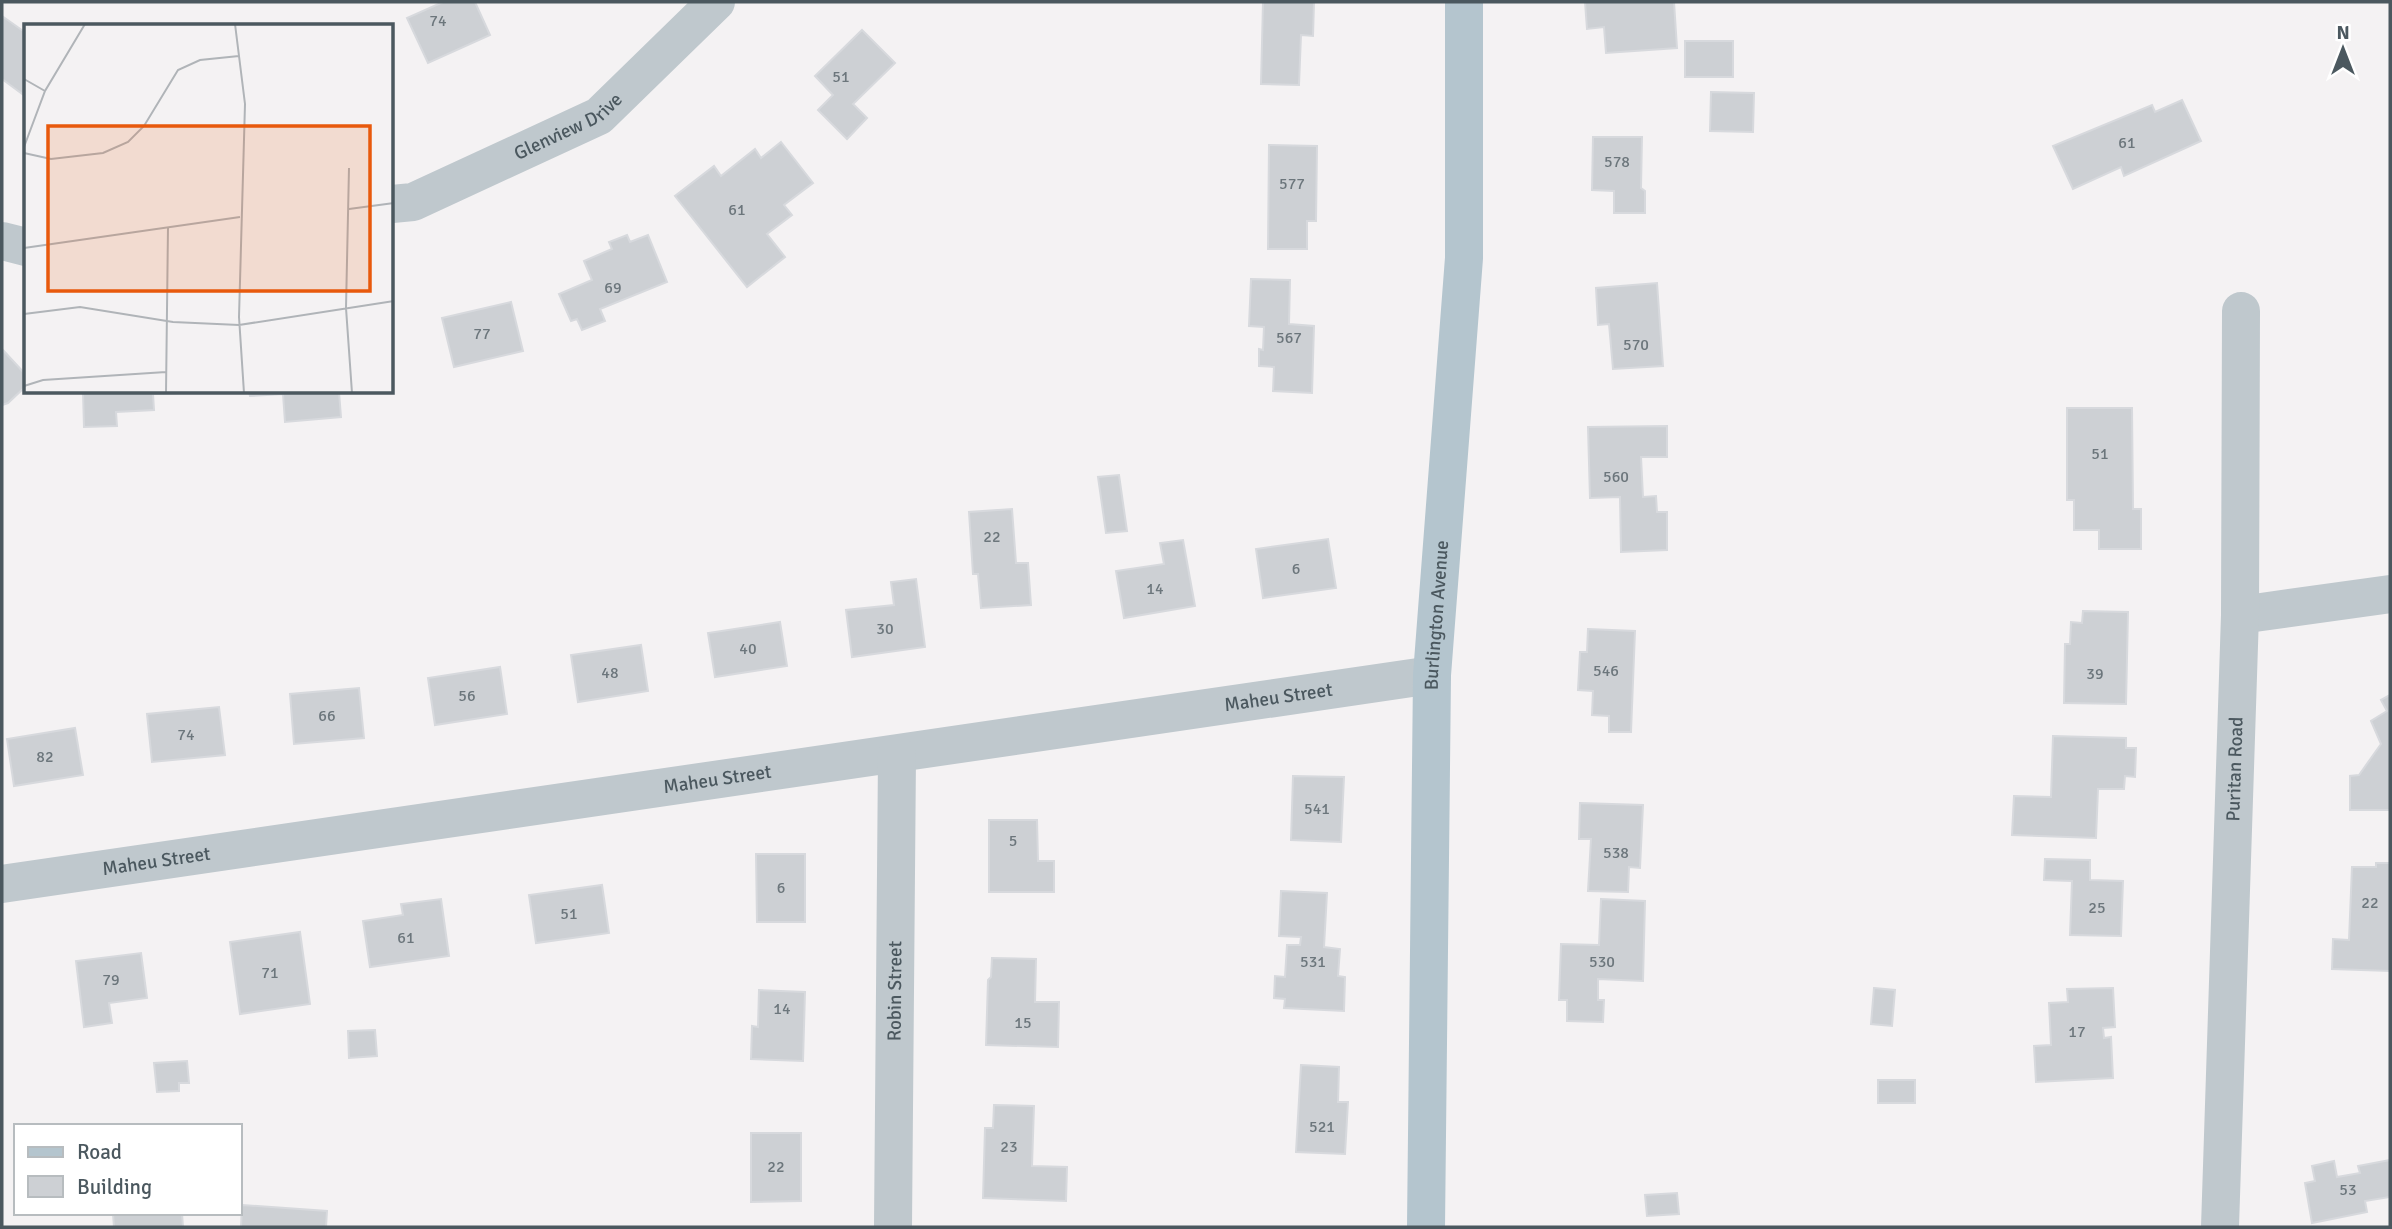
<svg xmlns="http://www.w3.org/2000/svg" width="2392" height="1229" viewBox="0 0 2392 1229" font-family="Signika,sans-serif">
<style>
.building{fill:#cdd0d4;stroke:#d7d9dd;stroke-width:2}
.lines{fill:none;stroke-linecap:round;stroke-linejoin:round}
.minor{stroke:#bfc8cd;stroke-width:38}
.major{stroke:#b4c5ce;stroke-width:38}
.labels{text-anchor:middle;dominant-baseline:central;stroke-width:6;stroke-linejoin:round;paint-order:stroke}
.number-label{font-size:16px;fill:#6c767c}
.street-label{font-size:19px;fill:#4b585f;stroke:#fff}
.inset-road{fill:none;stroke:#b0b4b8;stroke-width:2}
.view{fill:#e8590c;fill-opacity:0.15;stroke:#e8590c;stroke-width:3.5}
.inset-edge{fill:none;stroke:#4b585f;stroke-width:3.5}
</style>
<rect width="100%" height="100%" fill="#f4f2f3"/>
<g class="building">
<polygon points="443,2 475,2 490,35 428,63 407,18"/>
<polygon points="1263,2 1314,2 1313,36 1301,35 1299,85 1261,84"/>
<polygon points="1585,2 1674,2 1677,48 1606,53 1604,27 1587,29"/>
<polygon points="2,16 26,33 25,96 2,79"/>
<polygon points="862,30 895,63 853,104 867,118 847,139 818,110 833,95 815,76"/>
<rect x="1685" y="41" width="48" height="36"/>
<polygon points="1711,92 1754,93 1753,132 1710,131"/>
<polygon points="2182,100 2201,141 2124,176 2121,167 2073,189 2053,146 2152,105 2155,112"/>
<polygon points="1593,137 1642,137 1641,188 1645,191 1645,213 1614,213 1614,191 1592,190"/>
<polygon points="781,142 813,183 784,205 792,215 767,234 785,257 747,287 675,196 714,166 721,176 755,149 761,158"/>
<polygon points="1269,145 1317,146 1316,221 1307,221 1307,249 1268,249"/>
<polygon points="627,235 630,242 648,235 667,282 600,309 605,321 582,330 577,319 571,321 559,294 592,280 584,261 612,249 609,242"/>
<polygon points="1251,279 1290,280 1289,324 1314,326 1312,393 1273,391 1274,367 1259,366 1259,349 1263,350 1264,327 1249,326"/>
<polygon points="1657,283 1663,366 1613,369 1609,324 1598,325 1596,288"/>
<polygon points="511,302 523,351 454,367 442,318"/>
<polygon points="2,349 26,375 26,386 8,403 2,405"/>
<polygon points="83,392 179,392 179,393 153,394 154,410 116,412 117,426 84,427"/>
<polygon points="249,392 339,392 341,417 285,422 283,394 250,396"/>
<polygon points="2067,408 2132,408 2133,509 2141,509 2141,549 2099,549 2099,530 2074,530 2074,500 2067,500"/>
<polygon points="1667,426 1667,457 1641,457 1643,497 1656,496 1657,512 1667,512 1667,550 1621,552 1620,497 1590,498 1588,427"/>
<polygon points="1119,475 1127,531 1106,533 1098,477"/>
<polygon points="1012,509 1016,563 1028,563 1031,605 981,608 978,574 973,574 969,512"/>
<polygon points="1328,539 1336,588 1263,598 1256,549"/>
<polygon points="1183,540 1195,606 1124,618 1116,571 1164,564 1160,543"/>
<polygon points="916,579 925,647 852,657 846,610 894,605 891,582"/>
<polygon points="2083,611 2128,612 2126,704 2064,703 2065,644 2070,644 2071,622 2082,623"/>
<polygon points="780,622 787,666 715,677 708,633"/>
<polygon points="1588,629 1635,631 1631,732 1609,732 1609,716 1592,715 1593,691 1578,690 1580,652 1587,652"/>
<polygon points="641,645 648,691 578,702 571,655"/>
<polygon points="500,667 507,714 435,725 428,678"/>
<polygon points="359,688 364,738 294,744 290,694"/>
<polygon points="2390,695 2390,810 2350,810 2350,776 2359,775 2381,744 2371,721 2387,711 2381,700"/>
<polygon points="219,707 225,755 152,762 147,714"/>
<polygon points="75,728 83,775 14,786 7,739"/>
<polygon points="2053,736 2126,738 2126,748 2136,748 2135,777 2125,776 2124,789 2098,789 2096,838 2012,835 2014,796 2051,797"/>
<polygon points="1293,776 1344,777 1341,842 1291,840"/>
<polygon points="1580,803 1643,805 1640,868 1629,867 1628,892 1588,891 1591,839 1579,839"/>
<polygon points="989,820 1037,820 1038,861 1054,861 1054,892 989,892"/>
<polygon points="756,854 805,854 805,922 757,922"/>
<polygon points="2045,859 2090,860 2090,880 2123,881 2121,936 2070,935 2072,881 2044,880"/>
<polygon points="2376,863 2390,863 2390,971 2332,969 2333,939 2349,940 2352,867 2376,867"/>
<polygon points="602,885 609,933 536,943 529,895"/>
<polygon points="1281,891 1327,893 1324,947 1340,949 1338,976 1345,977 1344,1011 1284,1008 1285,999 1274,998 1275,976 1285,977 1287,945 1300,945 1301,937 1279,936"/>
<polygon points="441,899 449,956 370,967 363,921 403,915 401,904"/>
<polygon points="1601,899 1645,901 1643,981 1598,979 1598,1000 1604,1000 1603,1022 1567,1021 1567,1000 1559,1000 1561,944 1599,945"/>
<polygon points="300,932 310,1004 240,1014 230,942"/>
<polygon points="141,953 147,998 109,1003 112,1023 84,1027 76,961"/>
<polygon points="992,958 1036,959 1035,1002 1059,1002 1058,1047 986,1045 988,980 991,977"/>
<polygon points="1874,988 1895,990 1892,1026 1871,1024"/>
<polygon points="2113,988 2115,1027 2103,1028 2104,1038 2111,1037 2113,1078 2036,1082 2034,1046 2051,1045 2049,1003 2068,1002 2067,989"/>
<polygon points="759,990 805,992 803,1061 751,1059 752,1026 758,1027"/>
<polygon points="375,1030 377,1056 349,1058 348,1031"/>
<polygon points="187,1061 189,1083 179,1083 179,1091 157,1092 154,1063"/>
<polygon points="1301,1065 1339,1067 1338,1102 1348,1102 1345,1154 1296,1152"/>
<rect x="1878" y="1080" width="37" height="23"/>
<polygon points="994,1105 1034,1106 1032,1166 1067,1167 1066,1201 983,1198 985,1128 993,1128"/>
<polygon points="751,1133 801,1133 801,1201 751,1202"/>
<polygon points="2390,1160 2390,1197 2365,1201 2367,1212 2312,1223 2305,1183 2315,1181 2312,1166 2334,1161 2337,1177 2360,1173 2358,1166"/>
<polygon points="1677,1193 1679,1214 1647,1216 1645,1195"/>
<polygon points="242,1205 327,1211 326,1227 241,1227"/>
<polygon points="182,1213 183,1227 114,1227 113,1214"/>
</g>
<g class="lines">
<g class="minor">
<path id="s1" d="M392,204l21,-2 186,-86 117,-114"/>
<polyline points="2,241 26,247"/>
<polyline points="2240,615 2390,594"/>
<path id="s2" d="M2,884l1430,-209"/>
<path id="s3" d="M893,1227l4,-472"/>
<path id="s4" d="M2220,1227l20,-612 1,-304"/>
</g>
<path class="major" id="s5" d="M1426,1227l6,-552 32,-417v-256"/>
</g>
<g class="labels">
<g class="number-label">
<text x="438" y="21">74</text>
<text x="841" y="77">51</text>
<text x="2127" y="143">61</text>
<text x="1617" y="162">578</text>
<text x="1292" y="184">577</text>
<text x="737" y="210">61</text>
<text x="613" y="288">69</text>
<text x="482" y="334">77</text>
<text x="1289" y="338">567</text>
<text x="1636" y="345">570</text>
<text x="2100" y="454">51</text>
<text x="1616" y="477">560</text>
<text x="992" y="537">22</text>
<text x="1296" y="569">6</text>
<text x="1155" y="589">14</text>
<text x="885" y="629">30</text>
<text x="748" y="649">40</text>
<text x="1606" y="671">546</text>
<text x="610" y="673">48</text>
<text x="2095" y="674">39</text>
<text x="467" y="696">56</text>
<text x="327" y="716">66</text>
<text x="186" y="735">74</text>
<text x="45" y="757">82</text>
<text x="1317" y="809">541</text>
<text x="1013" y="841">5</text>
<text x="1616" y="853">538</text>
<text x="781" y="888">6</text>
<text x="2370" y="903">22</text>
<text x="2097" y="908">25</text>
<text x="569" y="914">51</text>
<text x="406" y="938">61</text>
<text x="1313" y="962">531</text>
<text x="1602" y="962">530</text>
<text x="270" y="973">71</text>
<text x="111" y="980">79</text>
<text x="782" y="1009">14</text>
<text x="1023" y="1023">15</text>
<text x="2077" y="1032">17</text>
<text x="1322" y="1127">521</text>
<text x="1009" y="1147">23</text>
<text x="776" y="1167">22</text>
<text x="2348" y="1190">53</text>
</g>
<g class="street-label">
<text stroke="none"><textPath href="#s1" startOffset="194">Glenview Drive</textPath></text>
<text stroke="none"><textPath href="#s5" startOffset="612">Burlington Avenue</textPath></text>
<text stroke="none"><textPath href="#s2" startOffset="1290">Maheu Street</textPath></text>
<text stroke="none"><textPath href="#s4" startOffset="458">Puritan Road</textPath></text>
<text stroke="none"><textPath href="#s2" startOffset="723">Maheu Street</textPath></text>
<text stroke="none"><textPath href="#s2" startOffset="156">Maheu Street</textPath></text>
<text stroke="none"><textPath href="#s3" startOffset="236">Robin Street</textPath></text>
</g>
</g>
<g transform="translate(24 24)">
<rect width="369" height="369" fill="#f4f2f3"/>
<path class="inset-road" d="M211,0l10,80 -6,213 5,76M0,55l21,12M0,123l21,-56 40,-67M0,129l27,6 52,-6 25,-11 16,-16 34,-56 22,-10 39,-4M325,144l-3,140 6,85M325,185l45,-6M0,224l216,-31M0,290l56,-7 93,15 66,3 155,-24M0,362l19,-6 123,-8M142,369l2,-166"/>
<path class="view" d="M24,102h322v165h-322z"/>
<rect width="369" height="369" class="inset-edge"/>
</g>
<rect width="2392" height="1229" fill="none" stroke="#4b585f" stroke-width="7"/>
<rect x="14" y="1124" width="228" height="91" fill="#ffffff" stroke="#b7bcbf" stroke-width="2"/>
<rect x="28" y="1147" width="35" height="10" fill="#b4c5ce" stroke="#b7bcbf" stroke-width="2"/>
<text x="77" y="1159" font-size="21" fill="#4b585f">Road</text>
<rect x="28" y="1176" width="35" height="21" fill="#cdd0d4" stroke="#b7bcbf" stroke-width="2"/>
<text x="77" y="1194" font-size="21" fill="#4b585f">Building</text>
<g transform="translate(2343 49)" stroke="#ffffff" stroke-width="5" paint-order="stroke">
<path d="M0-5L12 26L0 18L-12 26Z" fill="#4b585f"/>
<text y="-10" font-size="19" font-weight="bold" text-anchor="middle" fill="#4b585f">N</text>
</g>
</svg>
